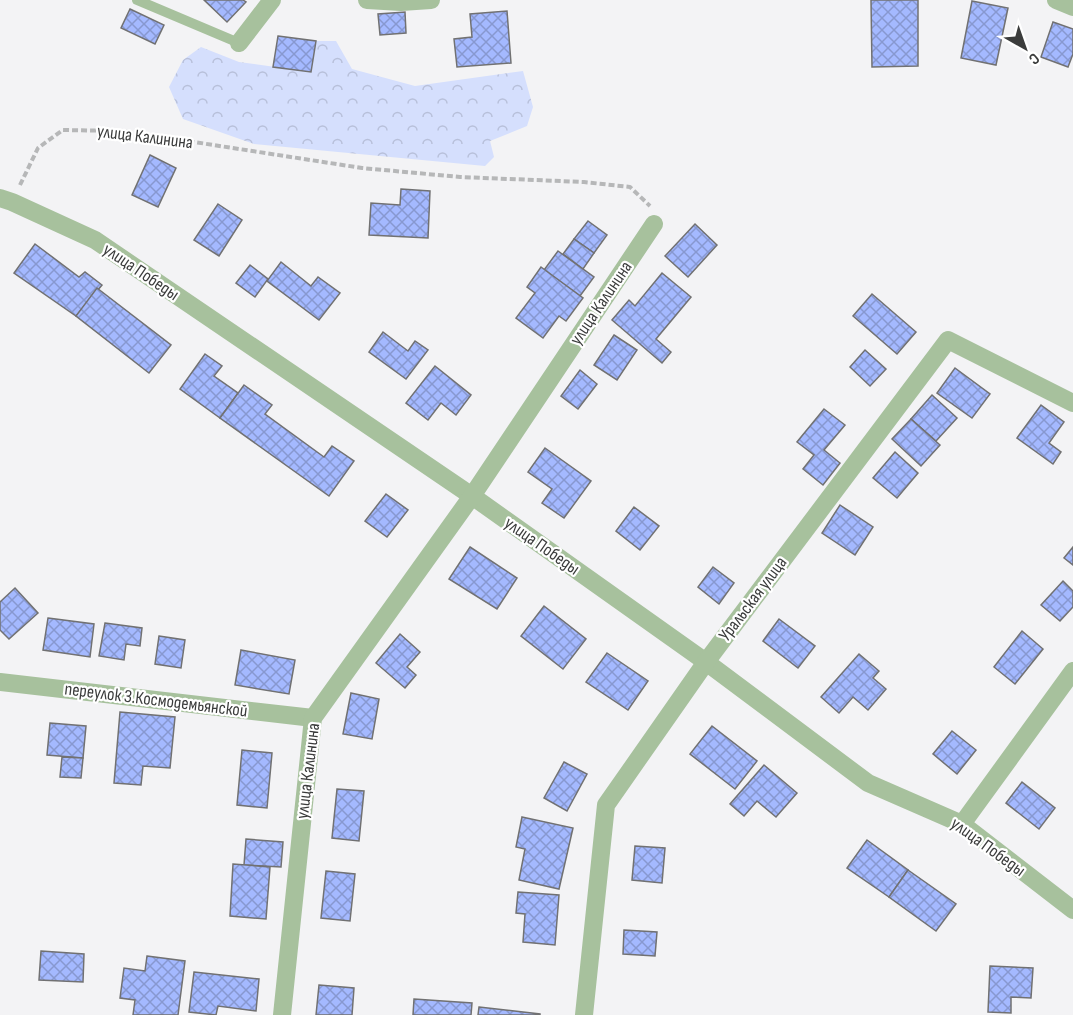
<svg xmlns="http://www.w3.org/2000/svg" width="1073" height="1015" viewBox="0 0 1073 1015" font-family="'Sofia Sans Condensed',sans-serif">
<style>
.forest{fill:url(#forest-crowns)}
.building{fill:url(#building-cross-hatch);stroke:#717172;stroke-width:1.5}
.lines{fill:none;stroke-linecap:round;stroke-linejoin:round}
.path{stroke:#b6b7b8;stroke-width:4;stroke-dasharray:6 3;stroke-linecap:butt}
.service{stroke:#a7c19d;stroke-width:10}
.minor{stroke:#a7c19d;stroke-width:18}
.labels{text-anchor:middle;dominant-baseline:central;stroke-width:4.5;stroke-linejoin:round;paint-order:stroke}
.street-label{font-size:18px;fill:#3b3c3c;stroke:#fff}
</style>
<defs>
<pattern id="forest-crowns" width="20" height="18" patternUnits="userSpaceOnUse" patternTransform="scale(1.5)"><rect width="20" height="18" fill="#d5dffd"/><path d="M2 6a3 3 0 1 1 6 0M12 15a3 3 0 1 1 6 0" fill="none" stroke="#b8c0da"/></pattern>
<pattern id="building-cross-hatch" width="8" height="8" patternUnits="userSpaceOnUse" patternTransform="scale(1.5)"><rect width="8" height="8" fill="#a4b9ff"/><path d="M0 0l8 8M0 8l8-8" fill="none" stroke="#8798d0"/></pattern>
</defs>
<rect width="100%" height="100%" fill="#f3f3f5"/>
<polygon class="forest" points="316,41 336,41 352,69 415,86 523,71 533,107 527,126 490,141 494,157 485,166 254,144 183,119 169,87 183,60 201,47 239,62 311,72"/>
<g class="building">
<polygon points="204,0 243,0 246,2 227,22"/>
<polygon points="871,0 918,0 918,66 872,67"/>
<polygon points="972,1 1008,8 996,65 961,58"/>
<polygon points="130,9 164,25 155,44 121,28"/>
<polygon points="507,11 511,63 457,67 454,39 472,37 470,14"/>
<polygon points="405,12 406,33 380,35 378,14"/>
<polygon points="1053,22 1073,29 1073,54 1068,67 1041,57"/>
<polygon points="278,36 316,41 311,72 273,67"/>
<polygon points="150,155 176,168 158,207 132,195"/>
<polygon points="401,189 430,191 428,238 369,235 371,203 400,205"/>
<polygon points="218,204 242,220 219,256 194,240"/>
<polygon points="588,221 607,235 594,253 574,239"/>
<polygon points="695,224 717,245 688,277 665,256"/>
<polygon points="574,239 594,253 583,269 563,254"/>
<polygon points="35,244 79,277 85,272 102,285 76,316 14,273"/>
<polygon points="558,251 594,277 580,296 544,270"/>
<polygon points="281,262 311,286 318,277 340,293 319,320 267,281"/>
<polygon points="250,265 268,279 255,297 236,283"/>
<polygon points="541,267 583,298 566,321 559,316 543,338 516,318 535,293 527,287"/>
<polygon points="662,273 691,297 656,339 671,352 662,363 612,320 629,300 635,306"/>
<polygon points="97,288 171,345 149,373 76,316"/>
<polygon points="872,294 916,332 897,354 853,316"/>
<polygon points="383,332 408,351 415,341 428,350 406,379 369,352"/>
<polygon points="614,335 637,350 617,380 594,365"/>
<polygon points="865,350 886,369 870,386 850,367"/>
<polygon points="205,354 222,366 214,376 238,393 220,418 180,389"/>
<polygon points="435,366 471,395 456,415 441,403 428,420 406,403"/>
<polygon points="955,368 990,394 972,418 937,393"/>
<polygon points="580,370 597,384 578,409 561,396"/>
<polygon points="244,385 272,405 265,414 324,457 332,446 354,461 329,496 220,418"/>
<polygon points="932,395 957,418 936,441 911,419"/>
<polygon points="1041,405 1064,422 1049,443 1061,452 1053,464 1017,438"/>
<polygon points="824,409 845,425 824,450 840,463 823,485 803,469 814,455 797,442"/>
<polygon points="911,419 940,445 921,466 892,439"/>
<polygon points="545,448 591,481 564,518 542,503 552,489 528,472"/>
<polygon points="895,452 918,473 897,498 873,478"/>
<polygon points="386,494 408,510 387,537 365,521"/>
<polygon points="840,505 873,527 855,555 822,533"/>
<polygon points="634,507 659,526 640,550 616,531"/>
<polygon points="470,547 517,578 497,609 449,579"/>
<polygon points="1073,547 1073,565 1064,558"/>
<polygon points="713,567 734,583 719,604 698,587"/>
<polygon points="1063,581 1073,591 1073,607 1060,621 1041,605"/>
<polygon points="15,588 38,613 9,639 0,630 0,602"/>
<polygon points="544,606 586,639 563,669 521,636"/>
<polygon points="48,618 94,624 90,657 43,650"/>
<polygon points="779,619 815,646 798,668 763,641"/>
<polygon points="105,623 142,628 140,646 126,644 124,660 99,656"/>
<polygon points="1022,631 1043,649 1015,684 994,667"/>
<polygon points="400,634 420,652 407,667 416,675 405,688 376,663"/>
<polygon points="159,636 185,640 181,668 155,664"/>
<polygon points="241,650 295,660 289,694 235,685"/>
<polygon points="607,653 648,681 628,710 586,682"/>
<polygon points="859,654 879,671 873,678 886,689 868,710 853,697 839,713 821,697"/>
<polygon points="351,693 379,699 372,739 343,734"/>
<polygon points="120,712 175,717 170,768 143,766 141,785 114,783"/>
<polygon points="50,723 86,726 83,758 47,755"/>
<polygon points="712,726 757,761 735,789 690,754"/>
<polygon points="952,731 976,750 957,774 933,754"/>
<polygon points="242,750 272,753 267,808 237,805"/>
<polygon points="62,757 83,758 81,778 60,777"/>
<polygon points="564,762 587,774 567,811 544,798"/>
<polygon points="764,765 797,793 776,817 757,801 744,816 730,804"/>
<polygon points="1022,782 1055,808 1039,829 1006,803"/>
<polygon points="337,789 364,791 359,841 332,838"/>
<polygon points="522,817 573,828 559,889 519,880 525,849 516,847"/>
<polygon points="246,839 283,842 281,867 244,865"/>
<polygon points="867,840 908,870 889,897 847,868"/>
<polygon points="635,846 665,848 662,883 632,880"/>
<polygon points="233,864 270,867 266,919 230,916"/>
<polygon points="908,870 956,904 936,931 889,897"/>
<polygon points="326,871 355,874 350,921 321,918"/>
<polygon points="518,892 559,895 555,945 523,942 525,914 516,913"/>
<polygon points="624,930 657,932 655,956 623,954"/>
<polygon points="41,951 84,954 83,982 39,980"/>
<polygon points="147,956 185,961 178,1015 133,1015 135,1000 120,998 124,968 145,971"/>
<polygon points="990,966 1033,968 1031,998 1011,997 1011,1013 988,1012"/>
<polygon points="194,972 259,979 256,1011 218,1006 216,1015 189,1012"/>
<polygon points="319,985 354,988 352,1015 316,1015"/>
<polygon points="414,999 472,1003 471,1015 413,1015"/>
<polygon points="479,1007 540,1014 540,1015 478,1015"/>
</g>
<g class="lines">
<polyline class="path" points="20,185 38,148 63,130 123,131 362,168 460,177 584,182 630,187 650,206"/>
<polyline class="service" points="137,0 239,43"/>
<g class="minor">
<polyline points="367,0 401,2 431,0"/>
<polyline points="1056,0 1073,7"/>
<polyline points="239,43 272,0"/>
<polyline points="0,198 12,202 95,240 472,496 706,662 868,783 962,824 1073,910"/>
<polyline points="0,682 313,718"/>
<polyline points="962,824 1073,671"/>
<polyline points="282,1015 313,718 472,496 654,224"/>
<polyline points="584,1015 606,805 706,662 948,340 1073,403"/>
</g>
</g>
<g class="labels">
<g class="street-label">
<text transform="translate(145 137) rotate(7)">улица Калинина</text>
<text transform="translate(141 272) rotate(34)">улица Победы</text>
<text transform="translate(601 303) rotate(-56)">улица Калинина</text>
<text transform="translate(542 546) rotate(35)">улица Победы</text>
<text transform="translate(753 599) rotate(-53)">Уральская улица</text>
<text transform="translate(156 700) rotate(7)">переулок З.Космодемьянской</text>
<text transform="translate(308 771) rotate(-83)">улица Калинина</text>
<text transform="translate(988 847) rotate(36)">улица Победы</text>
</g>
</g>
<g transform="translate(1025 48) rotate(140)" stroke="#ffffff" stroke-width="4.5" paint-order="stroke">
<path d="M0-4.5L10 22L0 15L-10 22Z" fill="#3b3c3c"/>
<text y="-9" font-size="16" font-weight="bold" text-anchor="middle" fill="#3b3c3c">С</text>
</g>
</svg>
